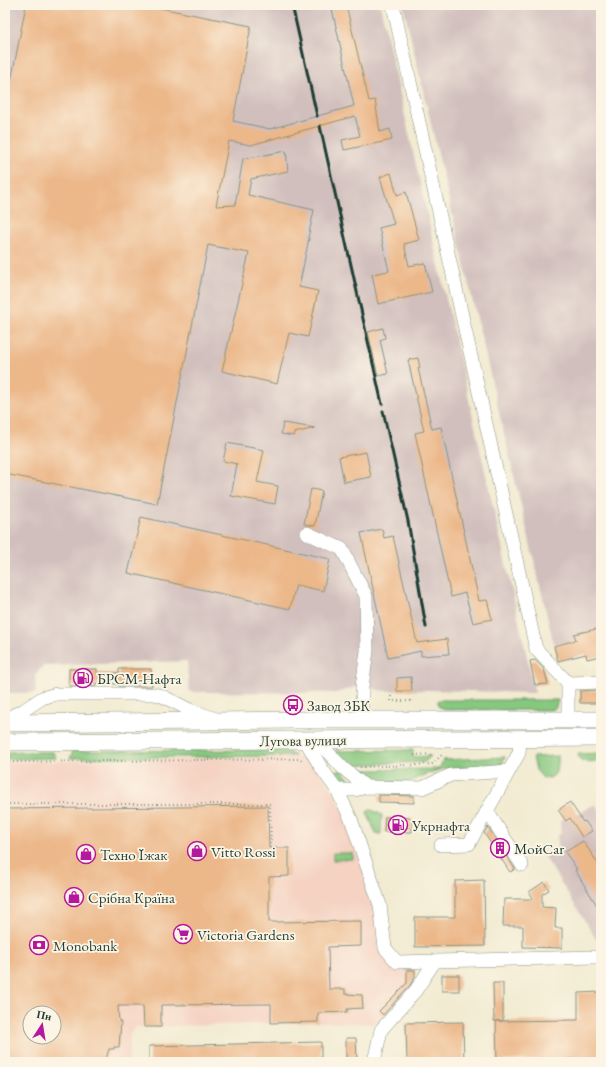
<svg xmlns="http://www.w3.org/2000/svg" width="606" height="1067" viewBox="0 0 606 1067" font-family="'EB Garamond',serif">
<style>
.built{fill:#f5d2c2;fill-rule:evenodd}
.industrial{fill:#d1bfbd}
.green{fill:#87c87f;stroke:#53825a}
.building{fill:#ecb789;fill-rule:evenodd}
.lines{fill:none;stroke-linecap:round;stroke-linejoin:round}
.minor-casing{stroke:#889483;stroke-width:14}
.major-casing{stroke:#889483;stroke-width:18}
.path{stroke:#889483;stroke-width:2;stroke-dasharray:1 3;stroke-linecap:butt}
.minor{stroke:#fff;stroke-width:13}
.major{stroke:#fff;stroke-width:17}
.rail{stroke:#1f3d34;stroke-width:3}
.labels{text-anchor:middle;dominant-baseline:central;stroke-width:3.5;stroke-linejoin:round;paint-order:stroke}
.poi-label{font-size:15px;fill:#1f3d34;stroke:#fcf5e5;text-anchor:start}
.street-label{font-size:15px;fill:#1f3d34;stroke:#fcf5e5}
</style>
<rect width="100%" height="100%" fill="#fcf5e5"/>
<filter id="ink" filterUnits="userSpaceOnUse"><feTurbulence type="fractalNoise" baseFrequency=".025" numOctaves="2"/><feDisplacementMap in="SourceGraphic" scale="8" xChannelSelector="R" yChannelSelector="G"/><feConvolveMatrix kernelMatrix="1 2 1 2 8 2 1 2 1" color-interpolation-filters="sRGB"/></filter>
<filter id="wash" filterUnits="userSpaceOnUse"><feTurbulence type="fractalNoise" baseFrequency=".012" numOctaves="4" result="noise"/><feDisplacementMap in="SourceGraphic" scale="16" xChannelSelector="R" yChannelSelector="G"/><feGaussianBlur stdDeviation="0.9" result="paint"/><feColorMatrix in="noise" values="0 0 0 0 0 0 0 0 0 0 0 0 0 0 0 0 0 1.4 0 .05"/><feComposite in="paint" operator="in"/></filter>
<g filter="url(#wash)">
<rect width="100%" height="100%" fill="#f2ebd2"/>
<path class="built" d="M297,757l15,4 23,33 27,58 14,67 2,2 1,29 15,18h21l-1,18 -37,38 -59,-2 -182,5 -6,7 -1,28h-124v-300zM30,1013h24v24h-24z"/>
<g class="industrial">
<polygon points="5,5 380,5 535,693 429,690 384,691 366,687 356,687 336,693 189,692 187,661 43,666 35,675 36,693 5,693"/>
<polygon points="403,5 601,5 601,628 575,634 579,656 568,659 564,643 554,645"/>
<polygon points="595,804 600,811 601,810 601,947 545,857 559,847 557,837 561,832 560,821 564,818 566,821"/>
</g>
<g class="green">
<polygon points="438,700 558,700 556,707 553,710 446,710 438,706"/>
<polygon points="285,750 295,756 70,758 73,751"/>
<polygon points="413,750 413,757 431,756 425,762 346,765 335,751"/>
<polygon points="5,752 53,752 56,758 5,759"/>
<path d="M601,753v8c-9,0 -22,4 -23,-7z"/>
<path d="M558,756c1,11 -2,25 -15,22l-7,-8 -3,-13z"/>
<polygon points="505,757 502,764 496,766 447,768 426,774 405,784 368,781 352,770 438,769 440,767 443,760"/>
<polygon points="341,770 351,781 349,785 343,786 331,771"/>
<polygon points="370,809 382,815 381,834 376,834 367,812"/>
<polygon points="333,853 353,853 353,859 333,860"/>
</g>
<g id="blocks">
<g class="building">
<polygon points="26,5 145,5 251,26 233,121 270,129 354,106 331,5 346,5 369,101 375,100 380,132 390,129 392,140 344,150 342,140 360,136 355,116 251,145 229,141 216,206 235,205 243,159 286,151 288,171 251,179 248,195 314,210 308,238 309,238 299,287 318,291 308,337 289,333 277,384 222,371 249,253 208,245 157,504 5,474 5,112"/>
<polygon points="391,173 397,195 406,192 419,240 404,244 409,266 425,263 432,292 378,304 372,274 389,271 379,228 394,224 380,177"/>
<polygon points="383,328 385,338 380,340 388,374 378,376 368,332"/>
<polygon points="418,358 420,368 418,368 432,429 441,427 479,601 487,600 492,619 473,623 465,593 451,597 415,433 424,431 408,360"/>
<polygon points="283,423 315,428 294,433 293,436 281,434"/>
<polygon points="227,443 264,450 257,482 278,486 275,504 231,496 237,464 223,461"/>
<polygon points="366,452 371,477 344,482 339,457"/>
<polygon points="311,489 322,491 315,526 304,524"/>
<polygon points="141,517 330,559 323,591 296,585 290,609 128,573"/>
<polygon points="382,529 384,538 393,536 417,643 447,639 449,654 421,656 421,651 388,658 361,533"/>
<polygon points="601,628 601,656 587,659 586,654 558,661 554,646 576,640 574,634"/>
<polygon points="535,660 544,669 548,684 535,685 530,661"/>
<polygon points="69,669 97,669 97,673 119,673 119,669 151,669 152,686 119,686 119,684 96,683 96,686 69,686"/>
<polygon points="411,677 412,691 397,691 397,678"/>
<polygon points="601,690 601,703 580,703 580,691"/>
<polygon points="379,795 414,796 414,803 379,802"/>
<polygon points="570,802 583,822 585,821 592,831 582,837 570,818 566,821 558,810"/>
<path d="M268,806l1,42h20v28l-20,1v45l92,-1v25l-33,1 1,42h16v5l17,1 1,13 -16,1v3l-29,1v9l-47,1v-19l-110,1v22h-17l-1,-21h-25l1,16h2l-2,25h-5v2h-5l-4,13h-100v-253zM30,1013h24v24h-24z"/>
<polygon points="385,817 412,818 412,832 384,832"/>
<polygon points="488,827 515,869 510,872 484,833"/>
<polygon points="583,841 601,868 601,912 575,870 577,869 565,852"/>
<polygon points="484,880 485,946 415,947 415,917 455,917 455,881"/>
<polygon points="544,882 549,890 542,894 542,907 556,908 555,928 562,928 562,948 523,947 523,926 503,926 504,899 534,899 529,892"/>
<polygon points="407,970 415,970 415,977 410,985 383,1015 379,1011 407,983"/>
<rect x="442" y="975" width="17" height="16"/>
<polygon points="493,983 503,983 503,1021 494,1021"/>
<polygon points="601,992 601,1062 580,1062 580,1059 497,1061 496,1021 578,1020 578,993"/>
<polygon points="463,1022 464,1062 407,1062 406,1023"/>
<polygon points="346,1038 356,1038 357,1062 346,1062"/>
<polygon points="321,1042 321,1062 149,1062 149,1046"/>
</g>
</g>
</g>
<g filter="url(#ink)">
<use href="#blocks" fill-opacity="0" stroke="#889483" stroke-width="1"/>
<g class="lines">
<defs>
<g id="minor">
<polyline points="393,5 536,649 568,683 568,720"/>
<polyline points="307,533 342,549 366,596 367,651 362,687 362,721"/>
<polyline points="568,683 601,682"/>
<polyline points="5,719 24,710 42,698 56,694 154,694 162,696 190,710 213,718"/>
<polyline points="520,739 519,753 487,811 522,865"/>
<polyline points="305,740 322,769 337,790 351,819 380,905 385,948 397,962 596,957"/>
<polyline points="316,740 343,768 366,787"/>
<polyline points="337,790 355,790 366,787 422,788 451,775 509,771"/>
<polyline points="441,845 469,844 487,811"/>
<polyline points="374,1062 381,1030 416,990 435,961"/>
</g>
<g id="major">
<polyline points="5,723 299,720 601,720"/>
<polyline points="5,742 601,738"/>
</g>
</defs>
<use href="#minor" class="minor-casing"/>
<use href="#major" class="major-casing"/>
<g class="path">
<polyline points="391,696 391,701 411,701"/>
<polyline points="414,755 434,754"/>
<polyline points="5,762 300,759 303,761"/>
<polyline points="360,767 432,764 443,754"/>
<polyline points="5,804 270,804 271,848"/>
</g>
<use href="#minor" class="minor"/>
<use href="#major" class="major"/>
<g class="rail">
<polyline points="292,5 317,116"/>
<polyline points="320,126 382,404"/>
<polyline points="383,411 408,521 426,627"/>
</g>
</g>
</g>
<defs>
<symbol id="fuel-ring" viewBox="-11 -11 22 22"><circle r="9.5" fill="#fcf5e5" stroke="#b5179e" stroke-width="1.5"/><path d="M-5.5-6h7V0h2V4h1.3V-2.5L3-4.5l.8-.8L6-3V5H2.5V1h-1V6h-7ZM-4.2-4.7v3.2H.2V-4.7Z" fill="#b5179e"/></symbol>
<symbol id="bus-ring" viewBox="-11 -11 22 22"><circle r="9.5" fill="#fcf5e5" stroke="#b5179e" stroke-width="1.5"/><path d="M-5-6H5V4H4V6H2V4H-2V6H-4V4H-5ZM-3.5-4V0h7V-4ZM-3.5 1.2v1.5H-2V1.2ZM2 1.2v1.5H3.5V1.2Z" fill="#b5179e"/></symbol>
<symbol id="building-ring" viewBox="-11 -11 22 22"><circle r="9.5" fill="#fcf5e5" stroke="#b5179e" stroke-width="1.5"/><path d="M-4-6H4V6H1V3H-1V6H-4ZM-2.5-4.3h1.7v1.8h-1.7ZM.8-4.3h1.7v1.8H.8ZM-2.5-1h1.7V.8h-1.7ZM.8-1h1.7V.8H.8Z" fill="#b5179e"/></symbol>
<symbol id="shop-ring" viewBox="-11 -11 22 22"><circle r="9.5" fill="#fcf5e5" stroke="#b5179e" stroke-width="1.5"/><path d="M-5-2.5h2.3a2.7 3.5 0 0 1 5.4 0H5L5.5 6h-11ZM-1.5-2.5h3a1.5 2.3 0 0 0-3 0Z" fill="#b5179e"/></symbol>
<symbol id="supermarket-ring" viewBox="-11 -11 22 22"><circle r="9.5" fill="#fcf5e5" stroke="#b5179e" stroke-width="1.5"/><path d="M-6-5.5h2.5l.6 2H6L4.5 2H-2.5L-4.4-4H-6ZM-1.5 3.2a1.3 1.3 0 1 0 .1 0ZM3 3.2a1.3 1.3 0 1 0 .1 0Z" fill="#b5179e"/></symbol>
<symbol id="bank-ring" viewBox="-11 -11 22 22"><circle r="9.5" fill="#fcf5e5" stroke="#b5179e" stroke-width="1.5"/><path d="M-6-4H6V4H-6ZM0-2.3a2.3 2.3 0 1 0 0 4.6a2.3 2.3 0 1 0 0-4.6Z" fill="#b5179e"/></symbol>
</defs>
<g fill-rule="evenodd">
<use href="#fuel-ring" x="72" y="667" width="22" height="22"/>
<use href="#bus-ring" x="282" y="694" width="22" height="22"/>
<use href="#fuel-ring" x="387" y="814" width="22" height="22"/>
<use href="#building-ring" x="489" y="837" width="22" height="22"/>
<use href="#shop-ring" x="186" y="840" width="22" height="22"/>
<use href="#shop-ring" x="75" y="843" width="22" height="22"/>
<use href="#shop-ring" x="63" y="886" width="22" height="22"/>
<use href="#supermarket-ring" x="172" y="923" width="22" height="22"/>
<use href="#bank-ring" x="28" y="934" width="22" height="22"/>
</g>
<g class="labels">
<g class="poi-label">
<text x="97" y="678">БРСМ-Нафта</text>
<text x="307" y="705">Завод ЗБК</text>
<text x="412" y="825">Укрнафта</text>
<text x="514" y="848">МойCar</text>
<text x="211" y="851">Vitto Rossi</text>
<text x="100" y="854">Техно Їжак</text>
<text x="88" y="897">Срібна Країна</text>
<text x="197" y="934">Victoria Gardens</text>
<text x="53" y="945">Monobank</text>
</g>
<g class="street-label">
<text transform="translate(303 740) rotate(-1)">Лугова вулиця</text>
</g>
</g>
<rect width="606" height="1067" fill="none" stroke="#fcf5e5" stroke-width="20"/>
<g transform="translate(42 1025) rotate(12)"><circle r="19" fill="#fcf5e5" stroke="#a4ab9e"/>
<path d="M0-3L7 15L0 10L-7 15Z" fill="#b5179e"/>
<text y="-6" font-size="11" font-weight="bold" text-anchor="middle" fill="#1f3d34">Пн</text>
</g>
</svg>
